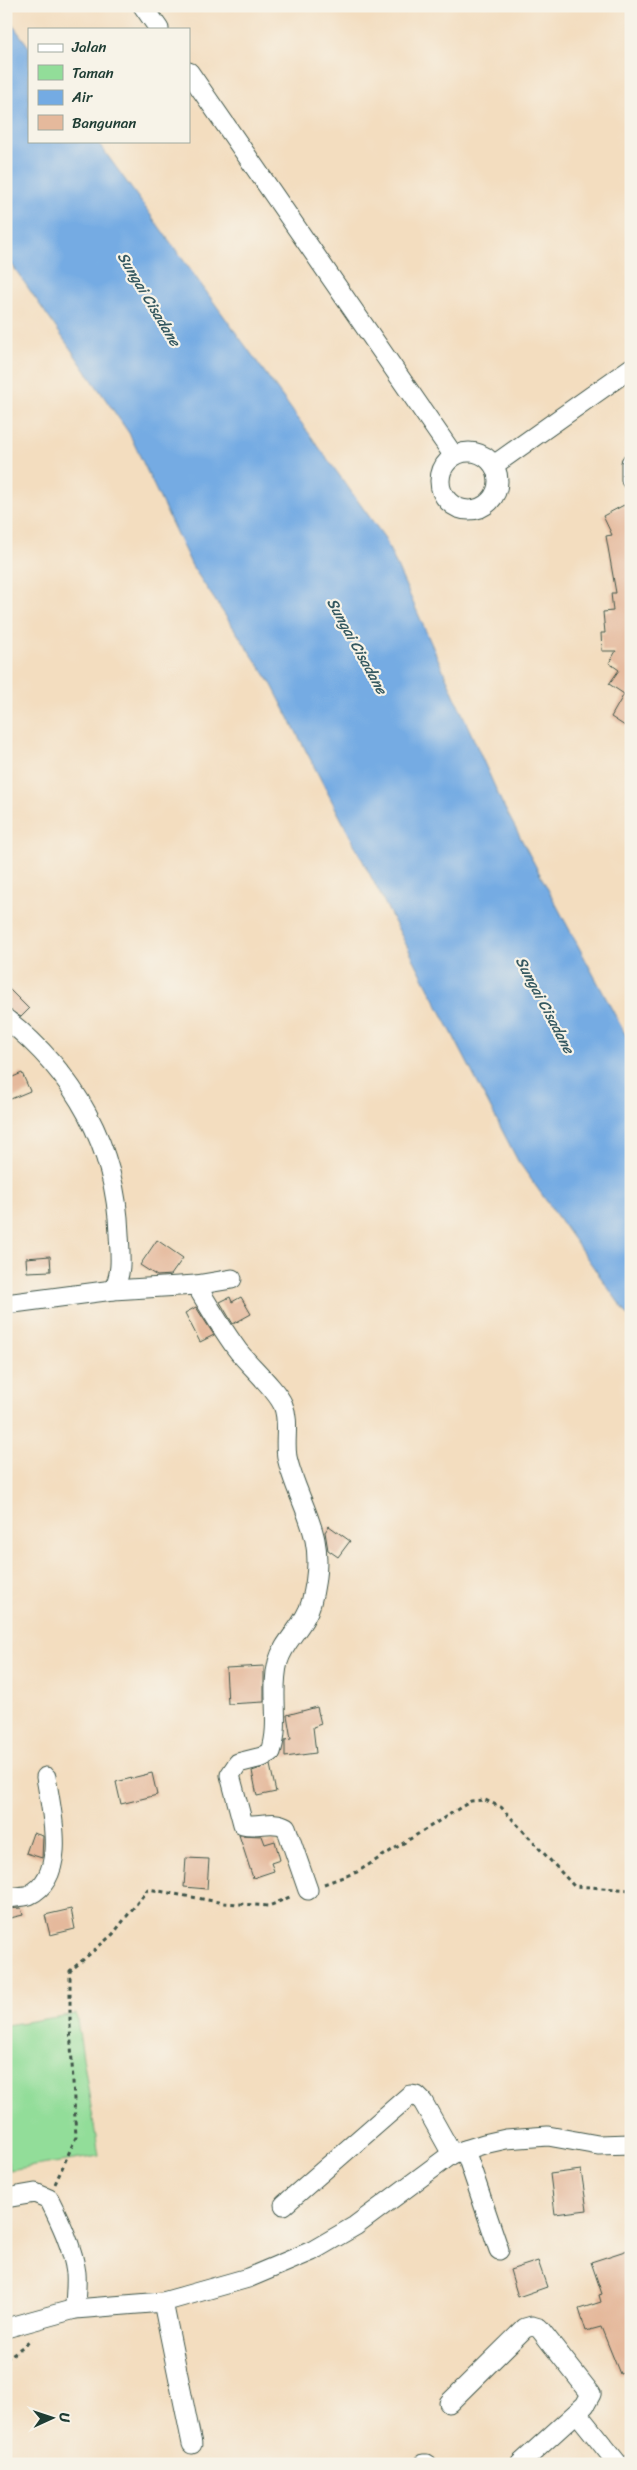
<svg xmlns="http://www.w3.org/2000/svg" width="637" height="2470" viewBox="0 0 637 2470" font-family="Sriracha,sans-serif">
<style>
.green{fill:#92dd99;stroke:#588d66}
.water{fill:#74abe3;stroke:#4a748c}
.building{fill:#e5b99c}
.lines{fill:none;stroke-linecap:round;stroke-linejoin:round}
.minor-casing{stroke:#3f5549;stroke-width:21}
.path{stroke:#3f5549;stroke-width:3;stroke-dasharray:4 4;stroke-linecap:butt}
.minor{stroke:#fff;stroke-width:19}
.labels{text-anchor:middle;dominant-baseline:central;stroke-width:4.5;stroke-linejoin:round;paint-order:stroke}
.water-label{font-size:15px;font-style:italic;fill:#345860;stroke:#f7f3e8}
</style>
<rect width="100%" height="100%" fill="#f7f3e8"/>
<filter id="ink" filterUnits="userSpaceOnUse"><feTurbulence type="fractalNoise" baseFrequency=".02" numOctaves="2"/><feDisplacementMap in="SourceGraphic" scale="10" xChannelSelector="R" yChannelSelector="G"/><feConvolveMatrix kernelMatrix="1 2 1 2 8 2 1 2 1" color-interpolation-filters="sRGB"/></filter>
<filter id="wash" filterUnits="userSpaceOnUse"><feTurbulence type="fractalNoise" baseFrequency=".0096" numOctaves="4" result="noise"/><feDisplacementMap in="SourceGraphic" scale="20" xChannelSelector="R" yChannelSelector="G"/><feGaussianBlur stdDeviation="1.12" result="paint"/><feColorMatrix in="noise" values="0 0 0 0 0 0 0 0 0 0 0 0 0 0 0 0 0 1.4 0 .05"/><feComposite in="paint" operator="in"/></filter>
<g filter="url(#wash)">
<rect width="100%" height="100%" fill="#f3ddbf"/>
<polygon class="green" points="76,2014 99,2156 9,2170 6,2151 6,2025"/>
<polygon class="water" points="6,16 29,47 29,141 97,141 384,537 502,803 631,1045 631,1320 518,1161 272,685 192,566 129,433 6,256"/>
<g id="blocks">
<g class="building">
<polygon points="624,505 631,517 631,716 625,726 611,717 624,694 609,684 619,670 609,663 616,651 602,651 601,633 605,633 603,612 613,611 611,593 616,593 606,536 612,535 603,516"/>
<polygon points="6,986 29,1009 21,1017 6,1008"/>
<polygon points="22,1073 30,1091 6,1101 6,1080"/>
<polygon points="157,1240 183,1258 171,1275 157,1276 140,1265"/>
<polygon points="50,1256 51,1271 27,1272 26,1258"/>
<polygon points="230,1297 232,1302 241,1297 251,1314 233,1324 220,1302"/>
<polygon points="196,1307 214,1335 200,1342 185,1313"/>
<polygon points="329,1526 350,1541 338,1557 328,1550 325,1532"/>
<polygon points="264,1666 264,1702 228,1704 226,1668"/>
<polygon points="317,1707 321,1724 313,1727 316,1753 285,1757 285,1740 291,1739 287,1715"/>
<polygon points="270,1765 276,1792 257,1796 252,1771"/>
<polygon points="152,1773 157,1795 121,1804 116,1782"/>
<polygon points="33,1833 43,1836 42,1858 26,1853"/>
<polygon points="239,1835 262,1836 265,1844 275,1841 280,1860 271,1863 274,1871 253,1878"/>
<polygon points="186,1858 209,1859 207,1889 184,1887"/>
<polygon points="21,1908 23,1915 6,1919 6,1909"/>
<polygon points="71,1909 75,1929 50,1935 45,1915"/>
<polygon points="581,2170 587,2210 555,2214 550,2174"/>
<polygon points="631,2249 631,2370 620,2374 601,2327 586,2331 579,2309 601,2302 599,2295 602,2294 591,2262"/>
<polygon points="538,2261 547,2287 518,2297 510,2270"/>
</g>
</g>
</g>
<g filter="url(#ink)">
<use href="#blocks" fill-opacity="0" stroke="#3f5549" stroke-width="1"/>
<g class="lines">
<defs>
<g id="minor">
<polyline points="143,6 159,29"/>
<polyline points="189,72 454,456"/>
<circle cx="469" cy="481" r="29"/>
<polyline points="631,463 631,480"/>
<polyline points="494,465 631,368"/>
<path d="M6,1019c69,54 110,128 113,215 1,20 4,39 -6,56"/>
<path d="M196,1285c14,23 27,46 43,67 12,15 37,37 44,53 7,17 1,35 4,52 6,29 22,54 28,83 4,20 1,44 -4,63 -6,23 -27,37 -33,59 -8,30 3,61 -7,90l-9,5 -24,6 -8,12 13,49c15,4 30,-5 43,3l22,63"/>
<polyline points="6,1304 113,1290 196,1285 232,1279"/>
<path d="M6,1898c7,-1 17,-1 23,-3 40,-19 22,-85 17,-118"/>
<polyline points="465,2150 499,2250"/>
<path d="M6,2198l29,-5 14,6c11,22 24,49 27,74 1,12 -1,25 -1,36"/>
<polyline points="284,2205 410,2095 417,2096 423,2102 452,2154"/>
<polyline points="163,2302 192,2444"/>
<polyline points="6,2328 75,2309 163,2302 248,2278 312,2251 355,2226 452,2154 484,2144 506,2139 548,2136 598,2145 631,2144"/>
<polyline points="449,2403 525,2328 532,2326 539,2328 591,2394 585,2405 520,2464"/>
<polyline points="577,2413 618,2464"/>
<polyline points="423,2464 427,2464"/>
</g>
</defs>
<use href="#minor" class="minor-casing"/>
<g class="path">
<polyline points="324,1884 357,1872 471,1801 485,1800 501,1807 574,1886 631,1890"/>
<polyline points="55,2184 76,2137 70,2026 70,1971 113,1934 148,1889 224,1903 269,1906 292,1896"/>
<polyline points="6,2359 32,2340"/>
</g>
<use href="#minor" class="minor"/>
</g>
</g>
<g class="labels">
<g class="water-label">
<text transform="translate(149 299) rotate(59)">Sungai Cisadane</text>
<text transform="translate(357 646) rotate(61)">Sungai Cisadane</text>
<text transform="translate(545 1005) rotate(62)">Sungai Cisadane</text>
</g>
</g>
<rect width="637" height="2470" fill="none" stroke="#f7f3e8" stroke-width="25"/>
<rect x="28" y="28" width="162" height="115" fill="#f7f3e8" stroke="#a1aaa0"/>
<rect x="38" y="44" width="25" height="8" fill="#ffffff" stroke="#a1aaa0"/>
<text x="72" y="52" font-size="15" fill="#1f3d34">Jalan</text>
<rect x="38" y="65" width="25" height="15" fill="#92dd99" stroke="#a1aaa0"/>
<text x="72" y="78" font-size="15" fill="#1f3d34">Taman</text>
<rect x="38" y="90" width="25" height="15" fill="#74abe3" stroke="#a1aaa0"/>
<text x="72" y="102" font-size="15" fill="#1f3d34">Air</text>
<rect x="38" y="115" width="25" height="15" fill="#e5b99c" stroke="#a1aaa0"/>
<text x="72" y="128" font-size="15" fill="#1f3d34">Bangunan</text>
<g transform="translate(52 2418) rotate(87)" stroke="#f7f3e8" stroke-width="4" paint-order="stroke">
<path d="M0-4L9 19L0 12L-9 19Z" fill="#1f3d34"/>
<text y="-8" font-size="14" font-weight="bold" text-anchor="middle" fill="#1f3d34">U</text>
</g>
</svg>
